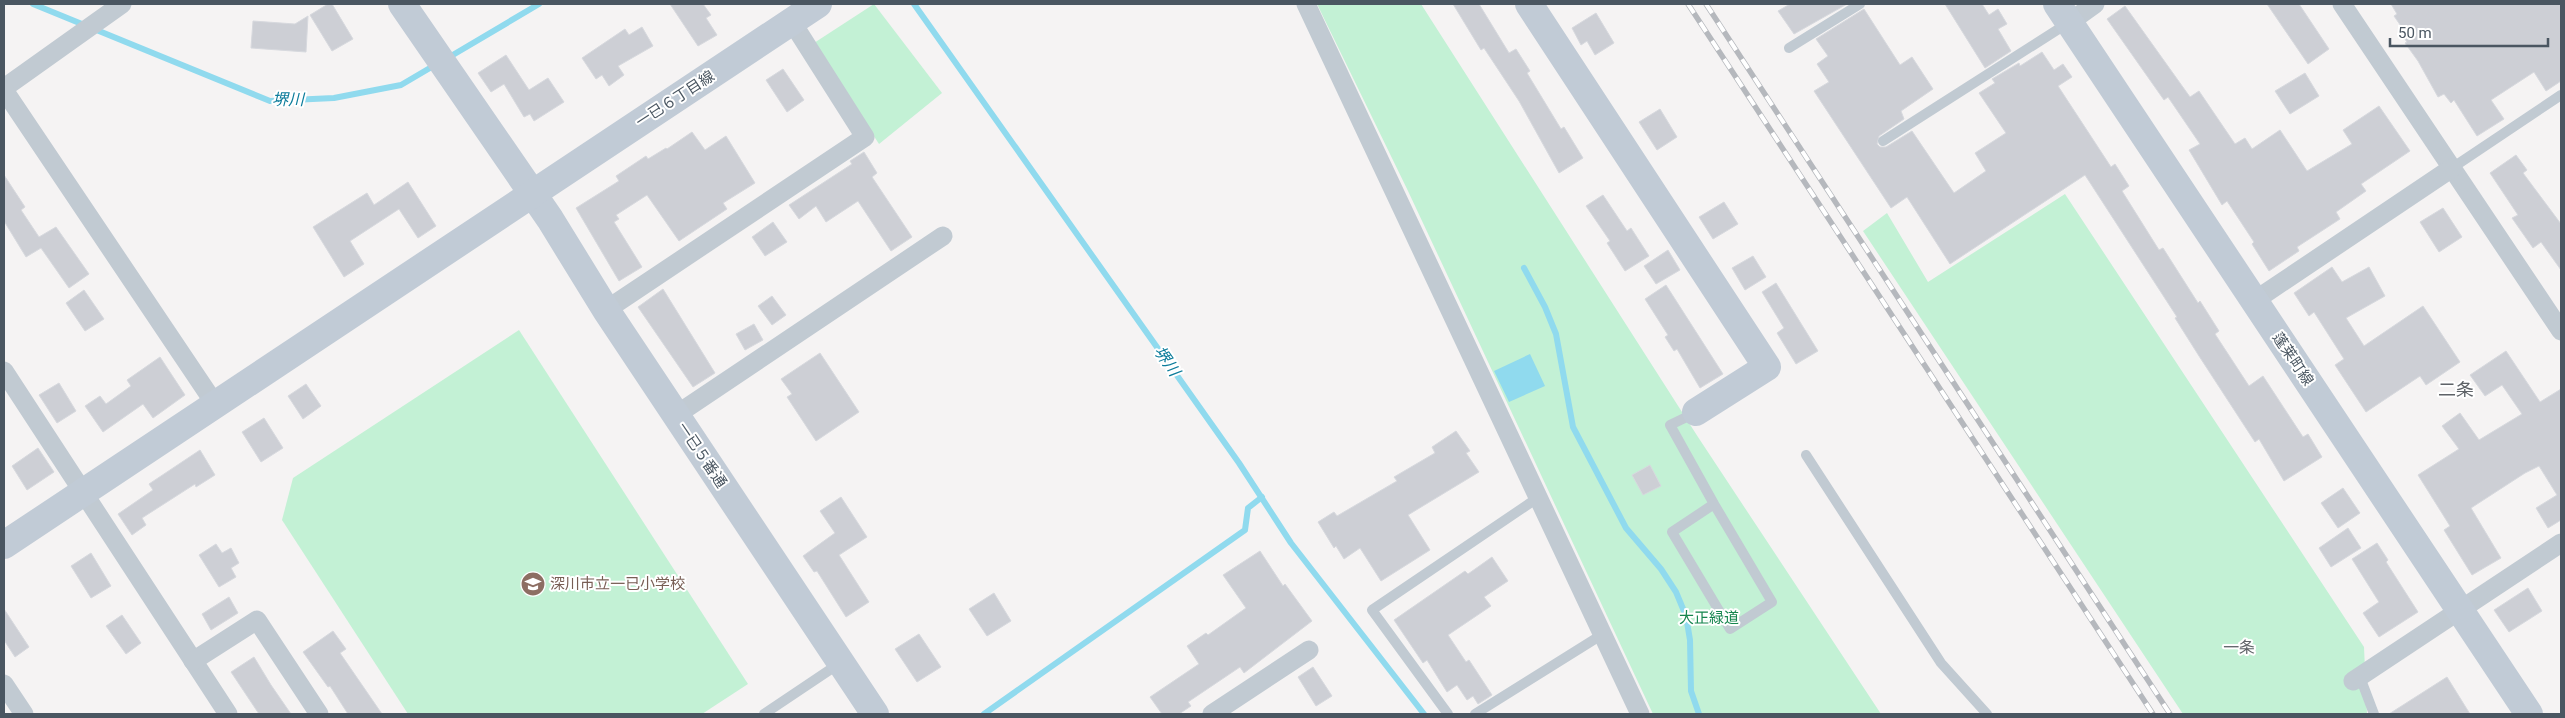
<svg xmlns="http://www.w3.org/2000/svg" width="2565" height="718" viewBox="0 0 2565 718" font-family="Roboto,'Noto Sans JP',sans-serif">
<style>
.green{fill:#c3f1d5}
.water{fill:#90daee}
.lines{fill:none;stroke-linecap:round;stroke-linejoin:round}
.stream{stroke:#90daee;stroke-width:6}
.building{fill:#cdcfd5;stroke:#d7d9de}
.lane{stroke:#c1cad2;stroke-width:10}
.street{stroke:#c1cad2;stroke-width:19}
.secondary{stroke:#c1cbd6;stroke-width:28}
.rail-casing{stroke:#b5b8bd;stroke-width:5.5}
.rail{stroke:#fff;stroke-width:4;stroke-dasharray:11;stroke-linecap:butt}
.labels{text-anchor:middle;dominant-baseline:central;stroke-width:4;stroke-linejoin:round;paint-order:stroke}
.street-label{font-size:15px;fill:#4a5661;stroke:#fff}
.education-label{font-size:15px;fill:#785e54;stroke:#fff;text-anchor:start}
.park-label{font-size:15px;fill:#17864f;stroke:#fff}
.water-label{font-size:16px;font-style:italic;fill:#0c7c9b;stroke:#fff}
.neighbourhood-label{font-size:16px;fill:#5f6368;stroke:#fff}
.quarter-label{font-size:18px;fill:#5f6368;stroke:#fff}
</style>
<rect width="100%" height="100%" fill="#f5f3f3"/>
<g class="green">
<polygon points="874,4 942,93 879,144 814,43"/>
<polygon points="1317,4 1421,4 1698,437 1881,714 1653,714 1408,191"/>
<polygon points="2065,194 2364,647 2367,714 2183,714 1863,231 1887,213 1928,282"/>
<polygon points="519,330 748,684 702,714 408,714 282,520 293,478"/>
</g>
<polygon class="water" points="1530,354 1545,386 1509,402 1494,371"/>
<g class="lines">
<g class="stream">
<polyline points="33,4 270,101 334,98 401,85 435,65"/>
<polyline points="914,4 1239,463 1291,543 1424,714"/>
<polyline points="446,59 539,4"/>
<polyline points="1524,268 1545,307 1556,334 1573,427 1626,528 1661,569 1676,592 1686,616 1690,640 1691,691 1699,714"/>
<polyline points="984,714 1245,530 1248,508 1262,497"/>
</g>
</g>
<g class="building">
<polygon points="328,4 332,4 353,39 332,51 310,15"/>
<polygon points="670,4 703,4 711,15 706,18 717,35 698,46"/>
<polygon points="1453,4 1479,4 1509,53 1516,49 1530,71 1527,73 1561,129 1564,127 1583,158 1559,173 1519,101 1484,48 1481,50"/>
<polygon points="1790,4 1847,4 1794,34 1778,11"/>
<polygon points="1945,4 1982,4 1989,15 1998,9 2007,24 1998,29 2011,51 1985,68"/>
<polygon points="2267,4 2299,4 2329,49 2308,64"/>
<polygon points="2391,4 2561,4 2561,81 2546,91 2534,72 2491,100 2504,119 2477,136 2454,100 2451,103 2444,94 2438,97 2418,61 2405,43 2407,42 2399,31 2403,29 2394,16 2397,14"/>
<polygon points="2125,6 2190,97 2199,91 2235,144 2245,138 2252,149 2280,130 2307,171 2352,144 2343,130 2379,106 2410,151 2361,184 2366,191 2336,212 2340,219 2297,247 2299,251 2269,271 2252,244 2254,242 2227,201 2222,205 2189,150 2200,144 2168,97 2164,100 2107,19"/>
<polygon points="1864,9 1900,65 1912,57 1933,89 1901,111 1904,119 1879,136 1877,144 1880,147 1886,147 1912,131 1954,193 1986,171 1975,153 2006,133 1979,93 1995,83 1992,79 2019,63 2020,66 2042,52 2054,70 2063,64 2072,77 2058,86 2111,167 2115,164 2129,186 2122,191 2159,250 2163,248 2198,303 2200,301 2219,331 2215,334 2249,386 2263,376 2303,437 2308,434 2322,457 2284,481 2259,439 2255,442 2199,356 2175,318 2177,317 2085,175 1950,264 1907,197 1891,208 1814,91 1829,82 1817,64 1828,56 1816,39"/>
<polygon points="1596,13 1614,43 1595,55 1587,41 1581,45 1572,28"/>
<polygon points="308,16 306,52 251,48 253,21 295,24"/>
<polygon points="642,27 653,46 618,66 624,75 609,86 602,75 596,79 582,58 625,29 629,35"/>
<polygon points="506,55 529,90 548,78 564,102 534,121 530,114 524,117 504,84 491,92 478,73"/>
<polygon points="783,69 804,100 787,112 766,80"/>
<polygon points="2305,73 2319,96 2290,114 2275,91"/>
<polygon points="1660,109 1677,137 1657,150 1639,122"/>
<polygon points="692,132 705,150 726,136 755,183 723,203 727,209 679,241 647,195 616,215 619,219 614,222 642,267 619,281 576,208 619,181 616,176 646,156 648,159 666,148 667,149"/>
<polygon points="864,152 877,173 872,177 912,237 891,251 858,201 826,222 816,206 799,219 789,205 852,164 850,161"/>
<polygon points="2516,155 2527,170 2523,173 2561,224 2561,270 2541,242 2533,248 2512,218 2518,215 2490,173"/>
<polygon points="4,175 25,207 21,210 39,237 56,227 89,274 69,288 41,248 26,257 4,221"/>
<polygon points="408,182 436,226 418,238 399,209 350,241 364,264 344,277 313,227 367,193 374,205"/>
<polygon points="1603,195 1627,231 1631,228 1649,256 1625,271 1607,243 1610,241 1586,206"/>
<polygon points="1724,202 1738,224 1713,239 1699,217"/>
<polygon points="2443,208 2462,237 2439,252 2420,222"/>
<polygon points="773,222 787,242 765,256 752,237"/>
<polygon points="1668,250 1680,270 1656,284 1644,266"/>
<polygon points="1753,256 1766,277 1745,290 1732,268"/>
<polygon points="2332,267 2342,282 2369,267 2385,296 2346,318 2364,346 2423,306 2460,362 2426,385 2420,376 2366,412 2335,365 2344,359 2314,312 2309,316 2294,293"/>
<polygon points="1776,283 1818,351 1796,364 1777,333 1784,328 1762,292"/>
<polygon points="1666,285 1723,374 1700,388 1677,349 1674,351 1665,337 1668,335 1645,299"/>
<polygon points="663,289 715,373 693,387 638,307"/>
<polygon points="84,290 104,319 85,331 66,303"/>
<polygon points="772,296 786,315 772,325 758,306"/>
<polygon points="754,324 763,340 745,350 736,334"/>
<polygon points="2506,351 2540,402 2561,389 2561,520 2548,528 2536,508 2557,495 2539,466 2525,473 2471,508 2501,558 2472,575 2444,530 2450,526 2418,475 2459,449 2442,426 2460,413 2479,440 2522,414 2502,385 2485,396 2470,375"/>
<polygon points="820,353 859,412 816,441 787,397 792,394 781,379"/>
<polygon points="160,357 185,395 153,418 143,404 103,432 85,406 100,396 106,404 131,386 127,380"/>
<polygon points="59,383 76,411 57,423 39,395"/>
<polygon points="306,384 321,406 303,419 288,396"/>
<polygon points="264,418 283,448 261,462 242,432"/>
<polygon points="1456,431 1470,451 1466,453 1479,472 1408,515 1430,550 1381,581 1360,548 1344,559 1336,546 1334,548 1318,522 1334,512 1337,516 1397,481 1394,477 1435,453 1432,447"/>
<polygon points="38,448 54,472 27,490 12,466"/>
<polygon points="200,450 215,475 196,487 195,484 142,518 146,525 132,535 118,514 153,490 149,484"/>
<polygon points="1650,465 1661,486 1643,495 1632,475"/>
<polygon points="2343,488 2360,513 2338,528 2321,503"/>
<polygon points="841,497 867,537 839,555 869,602 846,617 817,571 814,572 803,556 835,533 820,511"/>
<polygon points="2348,528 2361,548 2331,567 2319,548"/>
<polygon points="2377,543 2388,560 2386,562 2418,612 2379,637 2363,613 2379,602 2352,559"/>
<polygon points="216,544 222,553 231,548 239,563 231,568 236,577 219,587 199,555"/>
<polygon points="1260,551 1283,586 1285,584 1312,621 1244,673 1240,667 1188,702 1191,706 1179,714 1162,714 1150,697 1199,664 1187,646 1206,633 1208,635 1246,608 1223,575"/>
<polygon points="91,553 111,586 91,598 71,566"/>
<polygon points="1492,557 1508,581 1484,597 1491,606 1448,635 1466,662 1469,660 1492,695 1478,704 1473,696 1467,700 1457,685 1447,692 1427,660 1423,663 1394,620 1465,571 1468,574"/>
<polygon points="2528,588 2542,611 2509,632 2494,610"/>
<polygon points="994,593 1011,621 987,636 969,609"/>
<polygon points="229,597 238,613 211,630 202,614"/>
<polygon points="4,609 29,647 15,657 4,640"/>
<polygon points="122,615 141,643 126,654 106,626"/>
<polygon points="333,631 346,649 340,653 382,714 348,714 330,686 328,687 303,652"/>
<polygon points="919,634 941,667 917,682 895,649"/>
<polygon points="254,657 271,685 291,714 259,714 231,672"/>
<polygon points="1313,667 1332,696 1316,706 1298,677"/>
<polygon points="2447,677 2470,714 2389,714"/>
</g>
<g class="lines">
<g class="lane">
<polyline points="1789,48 1860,4"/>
<polyline points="1883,141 2068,23"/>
<polyline points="2452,168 2561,95"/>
<polyline points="1695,413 1670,425 1714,504 1672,532 1730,629 1772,602 1714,504"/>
<polyline points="1806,455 1941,663 1987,714"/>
<polyline points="2360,677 2374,714"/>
<polyline points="764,714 840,663"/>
<polyline points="1448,714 1372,610 1539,497"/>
<polyline points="1475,714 1603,634"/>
</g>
<g class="street">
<polyline points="1306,4 1640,714"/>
<polyline points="2342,4 2561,331"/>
<polyline points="2070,22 2095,4"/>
<polyline points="4,88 122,4"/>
<polyline points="4,90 215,404"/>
<polyline points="2254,301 2452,168"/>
<polyline points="606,310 865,137 792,22"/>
<polyline points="4,371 228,714"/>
<polyline points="676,415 943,236"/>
<polyline points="193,661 257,620 319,714"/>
<polyline points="2353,681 2561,543"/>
<polyline points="4,684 24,714"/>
<polyline points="1212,714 1309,650"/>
</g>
<g class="secondary">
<polyline points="402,4 550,219 606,310 875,714"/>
<polyline points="1529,4 1767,367 1696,412"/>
<polyline points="2057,4 2529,714"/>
<polyline points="4,545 818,4"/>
</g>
<defs>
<g id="rail">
<polyline points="1688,4 2153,714"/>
<polyline points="1706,4 2170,714"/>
</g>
</defs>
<use href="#rail" class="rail-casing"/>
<use href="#rail" class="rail"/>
</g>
<defs>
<symbol id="school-disc" viewBox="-11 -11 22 22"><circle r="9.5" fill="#8d6e63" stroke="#fff"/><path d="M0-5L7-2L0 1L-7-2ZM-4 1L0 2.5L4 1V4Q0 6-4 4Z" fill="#fff"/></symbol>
</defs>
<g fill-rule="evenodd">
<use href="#school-disc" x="519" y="570" width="28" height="28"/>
</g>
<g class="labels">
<g class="street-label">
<text transform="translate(675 99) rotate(-33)">一已６丁目線</text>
<text transform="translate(2293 359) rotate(56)">蓬莱町線</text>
<text transform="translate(702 455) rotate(56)">一已５番通</text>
</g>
<g class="education-label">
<text x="550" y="584">深川市立一已小学校</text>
</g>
<g class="park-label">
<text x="1709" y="618">大正緑道</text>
</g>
<g class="water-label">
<text x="288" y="99">堺川</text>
<text transform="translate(1167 361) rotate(55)">堺川</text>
</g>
<g class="neighbourhood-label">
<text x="2239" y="647">一条</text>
</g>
<g class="quarter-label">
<text x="2456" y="389">二条</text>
</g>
</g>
<rect width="2565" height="718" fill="none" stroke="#4a5661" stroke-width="10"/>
<path d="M2390 38v8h158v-8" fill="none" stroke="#4a5661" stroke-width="2.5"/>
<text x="2398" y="38" font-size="15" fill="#4a5661" stroke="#ffffff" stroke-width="4" paint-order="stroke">50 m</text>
</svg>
